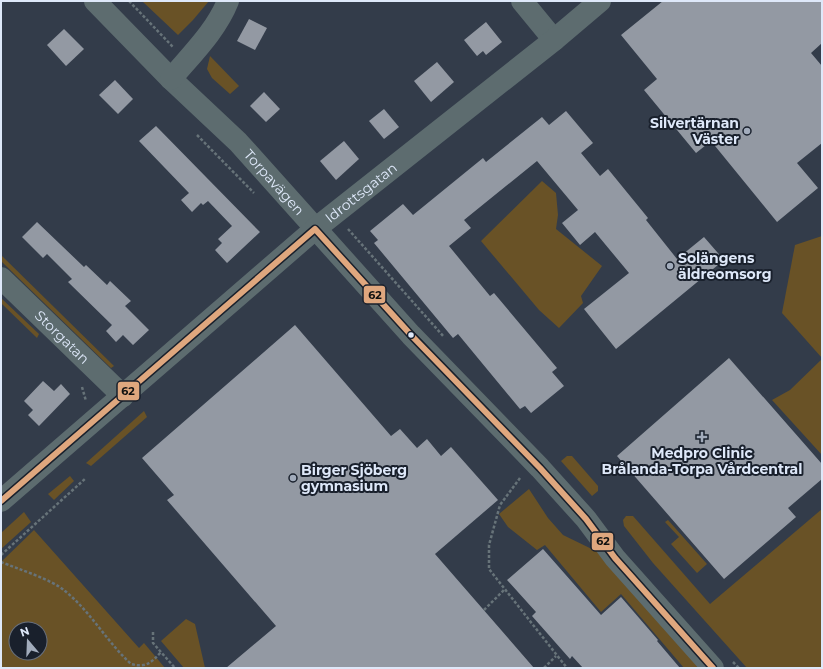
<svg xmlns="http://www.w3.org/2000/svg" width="823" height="669" viewBox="0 0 823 669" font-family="Montserrat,sans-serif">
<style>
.green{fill:#695226;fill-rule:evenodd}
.building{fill:#9399a3}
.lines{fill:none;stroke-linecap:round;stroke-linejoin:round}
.path{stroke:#677379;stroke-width:2.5;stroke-dasharray:3 2;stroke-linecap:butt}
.minor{stroke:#5d6c6f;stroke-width:22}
.bus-1-casing{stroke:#19202c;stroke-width:9}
.bus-1{stroke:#dfa77e;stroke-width:6}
.poi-dot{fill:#a2acbc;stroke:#19202c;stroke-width:1.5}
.bus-dot{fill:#dee8f9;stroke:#19202c;stroke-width:1.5}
.labels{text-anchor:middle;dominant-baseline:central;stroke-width:4;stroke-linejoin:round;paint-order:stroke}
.poi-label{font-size:14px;font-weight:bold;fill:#dee8f9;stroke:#19202c;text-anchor:start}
.street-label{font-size:14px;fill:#dee8f9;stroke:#19202c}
.line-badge{stroke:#19202c;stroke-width:1.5}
.pale-badge-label{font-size:11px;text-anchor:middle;font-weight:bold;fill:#111}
</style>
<rect width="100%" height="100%" fill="#333c4a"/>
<g class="green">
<polygon points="142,1 209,1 193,20 178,35"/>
<polygon points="210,56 239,86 230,94 212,78 207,69"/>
<polygon points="542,181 556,193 558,215 556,229 602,266 581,296 583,303 559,328 539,310 481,241"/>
<polygon points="822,236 822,358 782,313 795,245"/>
<polygon points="1,255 114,366 111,368 1,261"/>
<polygon points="1,298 39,334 37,338 1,303"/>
<polygon points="822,359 822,455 772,400 790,390"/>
<polygon points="144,411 147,417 91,466 86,463"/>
<polygon points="567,456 572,456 598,486 598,491 592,496 561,461"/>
<polygon points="70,476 74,481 54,500 48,494"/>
<polygon points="529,489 548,518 563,535 598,552 704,668 684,668 621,594 601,612 545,545 537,550 508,527 499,514"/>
<polygon points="822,509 822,668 747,668 653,563 624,526 623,520 626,516 633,516 710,604"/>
<polygon points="24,512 31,522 1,549 1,533"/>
<polygon points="668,520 707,564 697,573 671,544 679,537 665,522"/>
<path d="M34,530l105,118 5,-5 21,25h-164v-106zM16,629h24v24h-24z"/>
<polygon points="186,619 195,624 205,668 184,668 161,641"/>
</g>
<g class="building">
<polygon points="663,1 822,1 822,43 811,53 822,66 822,143 797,163 818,188 777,222 711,141 696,153 644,90 657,79 621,35"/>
<polygon points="249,19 267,28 255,50 237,41"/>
<polygon points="486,22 502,42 486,55 483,51 477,56 464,40"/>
<polygon points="64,29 84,49 66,66 47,45"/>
<polygon points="437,62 454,82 431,102 414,81"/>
<polygon points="115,80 133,99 118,114 99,95"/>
<polygon points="264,92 280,109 266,122 250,106"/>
<polygon points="384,109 399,127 384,139 369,121"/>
<polygon points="566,111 593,143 581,153 600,176 608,169 648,218 646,220 677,259 704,237 724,260 616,349 584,309 629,273 595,232 580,245 562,223 578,210 537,161 464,220 471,228 449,246 490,296 494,293 557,368 552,372 564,386 531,413 525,406 520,409 458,334 453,338 374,243 378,240 370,231 403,204 413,215 483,158 486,162 542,117 549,125"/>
<polygon points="156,126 260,232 227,263 215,250 222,243 218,239 232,226 208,201 203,205 201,203 192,212 181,200 189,193 139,141"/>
<polygon points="344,141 359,159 336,180 320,161"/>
<polygon points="37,222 84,267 86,265 107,285 110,281 131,301 125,306 149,330 133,345 123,335 116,342 106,331 112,325 68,282 72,279 47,254 43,258 22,237"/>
<polygon points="295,325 391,436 400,429 417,448 427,439 441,456 451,447 498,500 435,554 534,668 226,668 276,626 167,500 174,495 142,458"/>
<polygon points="729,358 822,464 822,479 788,508 796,517 724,579 617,456"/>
<polygon points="43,381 54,391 61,384 70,394 39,426 28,415 33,410 24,401"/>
<polygon points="543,549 601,615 621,597 658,640 657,641 680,668 583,668 572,656 570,659 532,616 536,612 507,580"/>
</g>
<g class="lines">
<g class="path">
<polyline points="129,1 173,47"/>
<polyline points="197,135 254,193"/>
<polyline points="348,229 444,337"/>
<polyline points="82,387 86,401"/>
<polyline points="520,478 500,505 489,545 489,569 567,668"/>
<polyline points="1,555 86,478"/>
<path d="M1,562c17,7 52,18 64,29 26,21 42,51 66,73 15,4 20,-1 30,-12"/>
<polyline points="484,610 505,589"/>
<polyline points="153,632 153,643 175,668"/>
<polyline points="733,662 739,668"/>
<polyline points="544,668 556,656"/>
</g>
<g class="minor">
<path id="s1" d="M95,1l76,78 67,63 173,193 129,133 46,51 29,39 98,110"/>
<polyline points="522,1 554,40"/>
<path d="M171,79c21,-25 45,-48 57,-78"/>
<path id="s2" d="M1,278l122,118"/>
<path id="s3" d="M1,501l314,-272 239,-189 46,-39"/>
</g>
<defs>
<polyline id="bus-1" points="1,501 315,229 411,335 540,468 586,519 615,558 713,668"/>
</defs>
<use href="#bus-1" class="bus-1-casing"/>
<use href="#bus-1" class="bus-1"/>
</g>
<g class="poi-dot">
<circle cx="747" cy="131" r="4"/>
<circle cx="670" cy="266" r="4"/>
<path d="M700 431h4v4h4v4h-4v4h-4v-4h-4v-4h4z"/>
<circle cx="293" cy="478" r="4"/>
</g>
<circle class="bus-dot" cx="411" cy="335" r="3.5"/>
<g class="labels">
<g class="poi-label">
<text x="739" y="123" text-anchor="end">Silvertärnan<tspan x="739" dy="16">Väster</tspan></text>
<text x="678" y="258">Solängens<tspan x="678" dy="16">äldreomsorg</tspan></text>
<text x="702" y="453" text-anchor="middle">Medpro Clinic<tspan x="702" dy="16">Brålanda-Torpa Vårdcentral</tspan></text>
<text x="301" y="470">Birger Sjöberg<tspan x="301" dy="16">gymnasium</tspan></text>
</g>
<g class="street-label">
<text stroke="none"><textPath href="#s1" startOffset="255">Torpavägen</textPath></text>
<text stroke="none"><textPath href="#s3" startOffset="474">Idrottsgatan</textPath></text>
<text stroke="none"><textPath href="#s2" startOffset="85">Storgatan</textPath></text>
</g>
</g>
<g class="line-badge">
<rect x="363" y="285" width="23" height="19" rx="4" fill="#dfa77e"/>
<rect x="117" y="381" width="23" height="20" rx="4" fill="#dfa77e"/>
<rect x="591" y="532" width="23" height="19" rx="4" fill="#dfa77e"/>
</g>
<g class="pale-badge-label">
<text x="375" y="299">62</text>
<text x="128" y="395">62</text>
<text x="603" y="545">62</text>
</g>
<rect width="823" height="669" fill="none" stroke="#dee8f9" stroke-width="4"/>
<g transform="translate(28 641) rotate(341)"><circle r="19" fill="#19202c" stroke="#68707e"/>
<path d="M0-3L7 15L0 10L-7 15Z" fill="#a2acbc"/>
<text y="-6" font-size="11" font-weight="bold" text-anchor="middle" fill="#dee8f9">N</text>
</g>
</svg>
